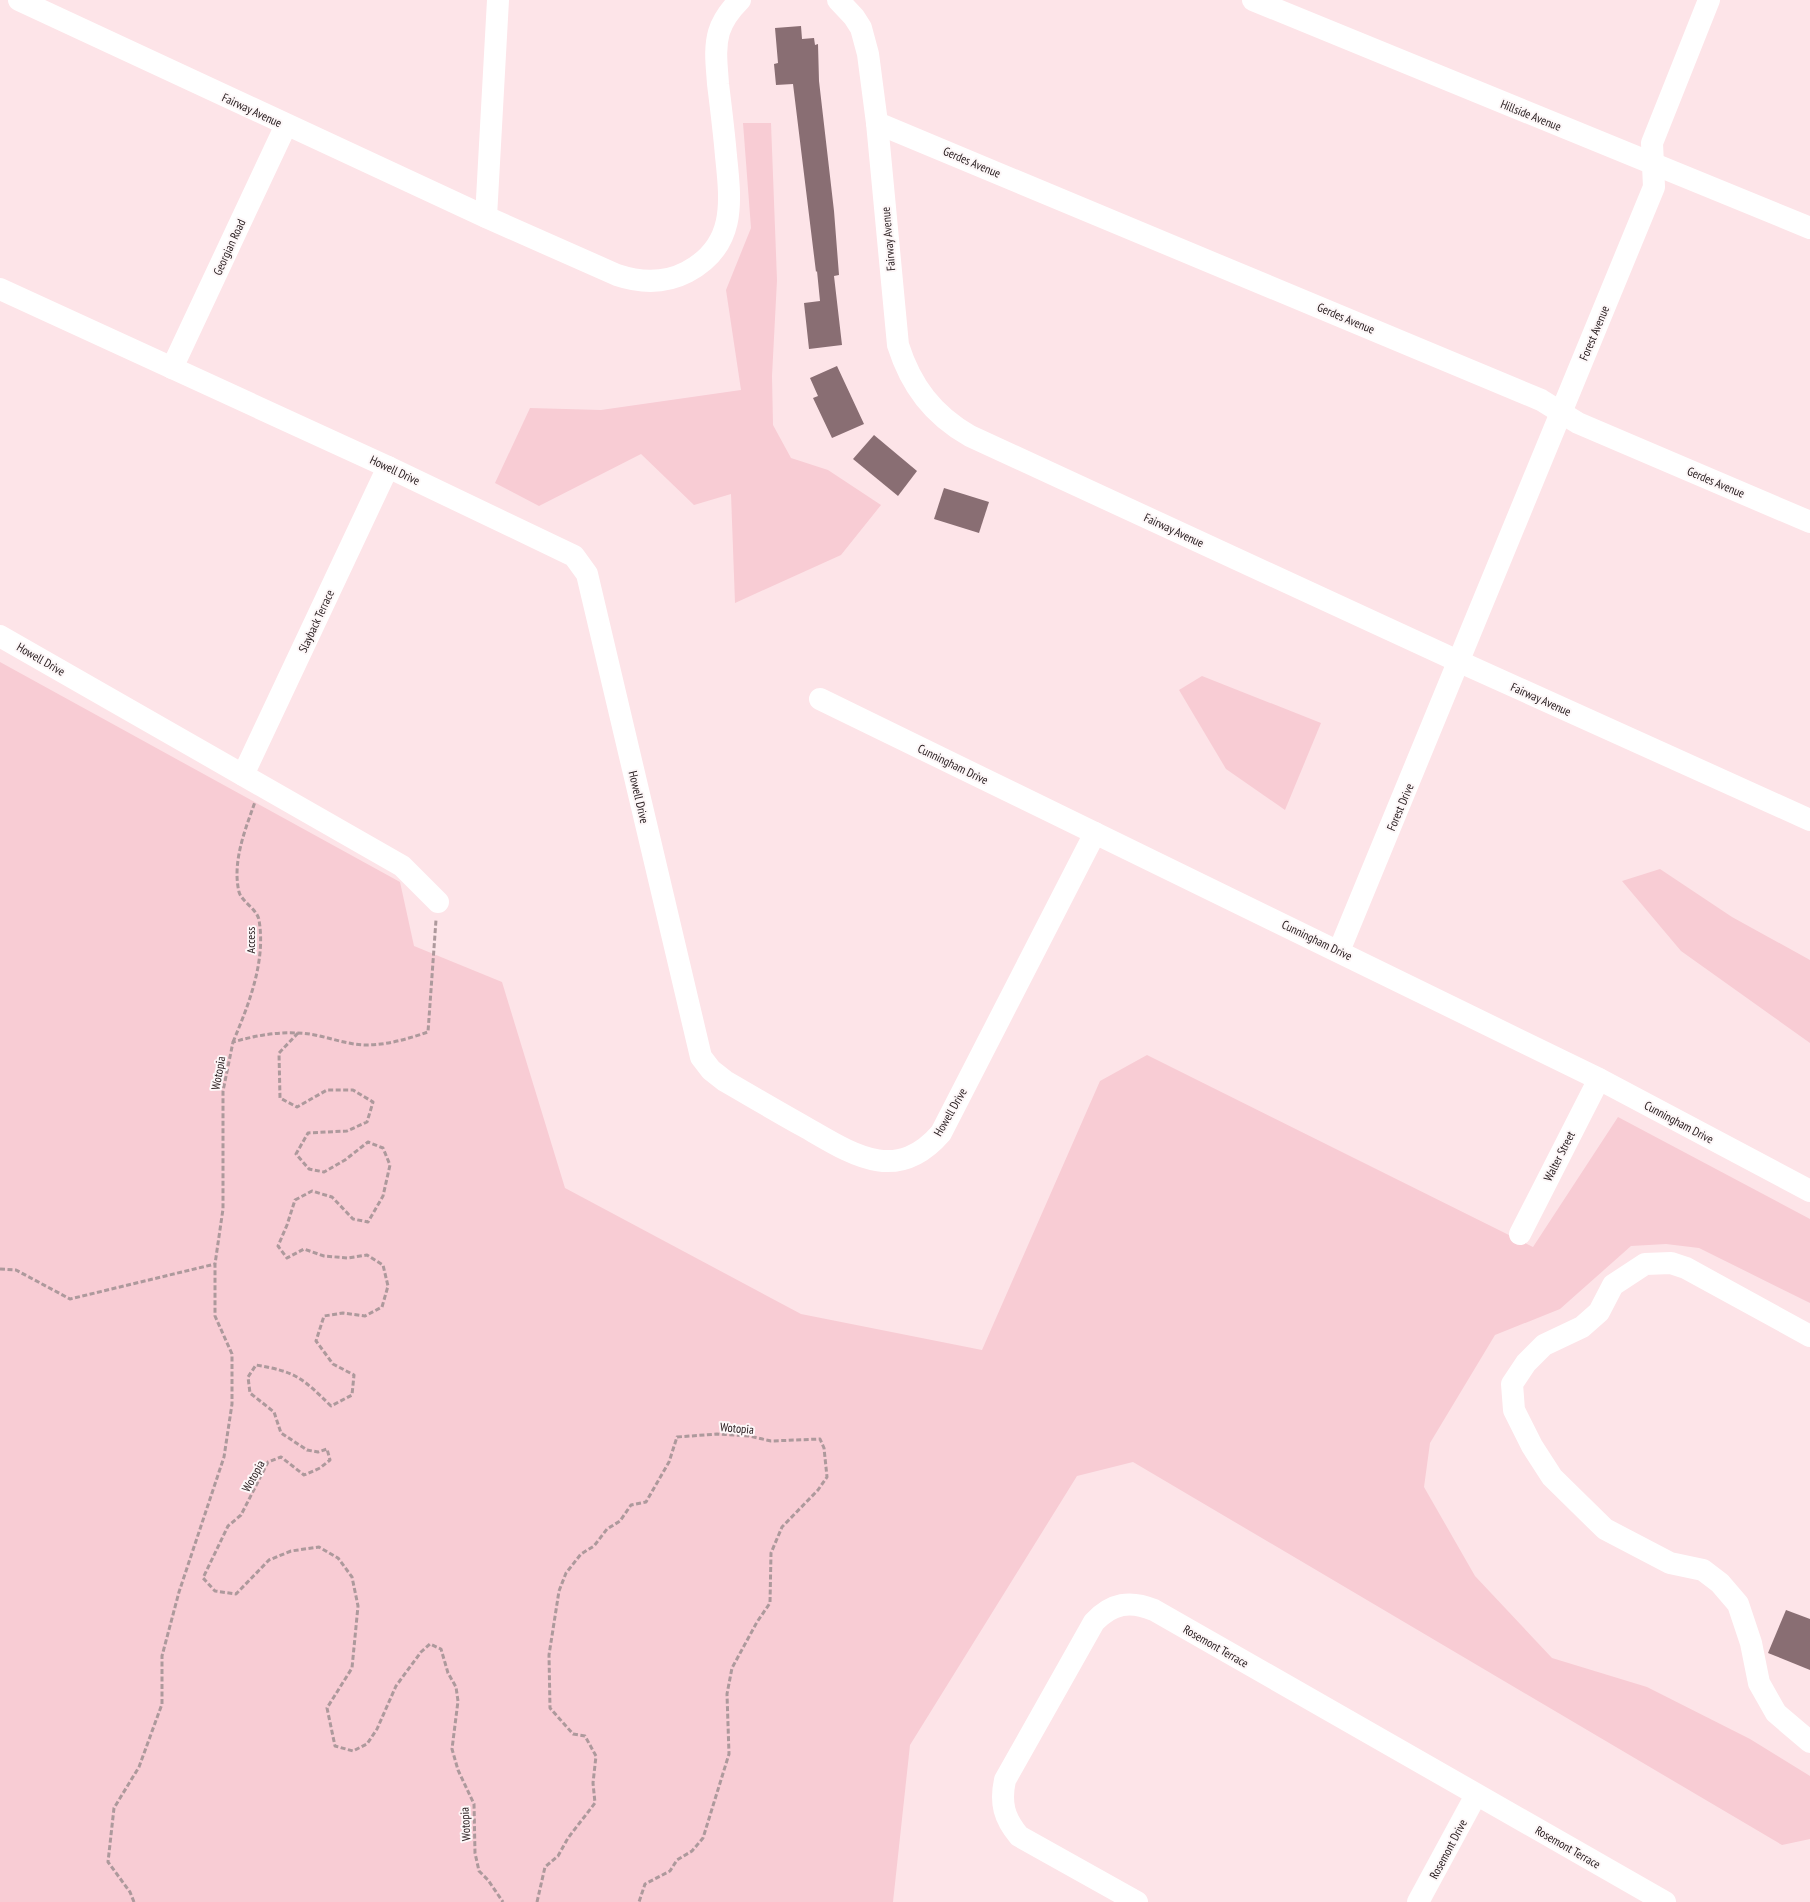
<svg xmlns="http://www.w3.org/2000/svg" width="1810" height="1902" viewBox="0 0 1810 1902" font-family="'PT Sans Narrow',sans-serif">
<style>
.green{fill:#f8ccd4}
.building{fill:#896e73}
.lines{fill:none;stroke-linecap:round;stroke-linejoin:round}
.path{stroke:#ad999c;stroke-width:3;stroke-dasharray:5 2.5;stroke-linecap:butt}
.minor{stroke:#fff;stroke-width:22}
.labels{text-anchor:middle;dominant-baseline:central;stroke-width:4;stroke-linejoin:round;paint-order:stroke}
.street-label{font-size:12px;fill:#2b2022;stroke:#fdf7f8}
</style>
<rect width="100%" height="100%" fill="#fde4e8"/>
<g class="green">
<polygon points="743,123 771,123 777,280 772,376 773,425 791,458 828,470 881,505 841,555 735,603 731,494 694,505 641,454 539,506 495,483 530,408 601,410 741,390 726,290 751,228"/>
<polygon points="0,662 400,882 414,946 502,982 565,1188 801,1314 982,1350 1100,1081 1147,1055 1533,1247 1618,1117 1810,1219 1810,1303 1699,1248 1666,1244 1631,1246 1560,1309 1495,1335 1430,1443 1424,1487 1475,1576 1552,1658 1647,1687 1750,1739 1810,1776 1810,1839 1782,1845 1133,1462 1077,1476 910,1745 893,1902 0,1902"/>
<polygon points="1202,676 1321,723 1285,810 1226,769 1179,690"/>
<polygon points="1660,869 1732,917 1810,960 1810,1043 1681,951 1622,881"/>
</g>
<g class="building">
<polygon points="801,26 802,39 814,38 815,45 818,44 819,81 834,211 839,275 834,276 842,345 809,349 804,303 820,301 817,271 816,272 793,84 776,85 774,64 778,63 775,28"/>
<polygon points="837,366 864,424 832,438 813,398 818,396 810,378"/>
<polygon points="874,435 917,471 898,496 853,459"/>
<polygon points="944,488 989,502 979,533 934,519"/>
<polygon points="1786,1610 1810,1619 1810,1670 1768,1653"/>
</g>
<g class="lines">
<g class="path">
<path d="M298,1033l-19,20 1,45 17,9 30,-17h26l20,12 -6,20 -20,9 -39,2 -12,21 13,15 15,3 21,-12 23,-18 15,6 7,17 -7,31 -15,26 -15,-3 -21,-22 -20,-6 -17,9 -8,25 -9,21 9,12 17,-9 20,7 24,2 19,-3 16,10 5,21 -6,21 -17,9 -22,-3 -19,3 -8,25 17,23 21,11 -2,20 -21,11c-29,-28 -34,-34 -75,-41l-8,12 2,16 24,19 7,21 26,17 11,2 9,-3 3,11 -10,8 -16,7 -23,-18 -13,5 -27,53 -13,11 -25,52 12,13 21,3 33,-34 22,-9 28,-4 19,11 14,19 6,29 -6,62 -25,40 8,38 18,5 14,-7 10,-15 19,-43 25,-34 9,-8 11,5 7,24 8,14 2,14 -6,48 6,21 16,34 1,49 4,18 9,9 15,22"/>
<path d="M233,1042c16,-38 33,-81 26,-122 -2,-11 -17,-18 -20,-28 -7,-30 6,-62 16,-90"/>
<polyline points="0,1269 16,1270 70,1299 215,1264"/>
<path d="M134,1902l-4,-10 -22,-30 6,-54 25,-41 23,-63v-48l17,-64 45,-135 8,-53v-50l-17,-38v-52l8,-55v-118l10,-49c21,-6 42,-10 64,-9 18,0 35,7 52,10 26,6 55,-3 79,-11l8,-112"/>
<polyline points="537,1902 545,1867 558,1856 568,1838 595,1803 593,1783 596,1756 585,1736 573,1734 550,1708 549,1655 559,1591 566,1573 581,1554 594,1546 607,1529 620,1521 631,1505 646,1502 669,1462 677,1437 717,1434 749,1436 771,1441 820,1439 824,1448 827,1477 818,1490 782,1527 771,1553 770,1603 757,1622 732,1668 727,1694 729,1754 703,1838 692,1851 677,1860 670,1871 645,1884 639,1902"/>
</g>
<g class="minor">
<path d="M19,0l467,217 131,58c24,8 47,9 70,-3 49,-26 44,-69 39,-116 -2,-24 -5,-48 -8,-72 -1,-17 -4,-35 1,-52 4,-13 12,-23 21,-32"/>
<path d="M838,0l16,17 7,11 7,26 9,69 21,222c13,41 35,70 72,91l490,226 350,158"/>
<polyline points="1253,0 1810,228"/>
<polyline points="877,123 1541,400 1578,423 1810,522"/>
<polyline points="486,217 498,0"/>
<path d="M0,289l388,178 186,89 13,18 114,483 10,13 14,11c26,15 53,31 80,46 47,27 91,58 136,6l154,-300"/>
<polyline points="172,368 286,125"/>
<polyline points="0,636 402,866 438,902"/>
<polyline points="820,699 1599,1079 1810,1191"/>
<polyline points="243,775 388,467"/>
<polyline points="1339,951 1654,187 1652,143 1709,0"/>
<polyline points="1520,1234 1599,1079"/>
<polyline points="1810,1336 1686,1268 1671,1263 1645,1264 1613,1285 1599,1312 1582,1327 1544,1345 1526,1363 1512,1384 1514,1410 1532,1446 1552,1477 1605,1529 1670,1563 1703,1570 1720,1583 1738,1604 1751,1643 1759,1683 1776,1713 1810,1742"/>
<path d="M1137,1902l-118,-66c-15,-18 -19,-33 -14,-56l89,-158c18,-19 36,-22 60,-12l511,292"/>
<polyline points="1418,1902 1476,1795"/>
</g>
</g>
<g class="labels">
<g class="street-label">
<text transform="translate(252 110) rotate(25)">Fairway Avenue</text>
<text transform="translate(1531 115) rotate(22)">Hillside Avenue</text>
<text transform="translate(972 162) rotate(23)">Gerdes Avenue</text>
<text transform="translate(888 239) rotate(-95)">Fairway Avenue</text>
<text transform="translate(229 247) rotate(-65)">Georgian Road</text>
<text transform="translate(1346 318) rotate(23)">Gerdes Avenue</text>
<text transform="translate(1594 333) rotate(-67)">Forest Avenue</text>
<text transform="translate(395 470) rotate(25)">Howell Drive</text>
<text transform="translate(1716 482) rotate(23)">Gerdes Avenue</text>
<text transform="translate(1174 530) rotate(25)">Fairway Avenue</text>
<text transform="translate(316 621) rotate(-65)">Slayback Terrace</text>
<text transform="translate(41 659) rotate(30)">Howell Drive</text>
<text transform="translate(1541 699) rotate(24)">Fairway Avenue</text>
<text transform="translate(953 764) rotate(26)">Cunningham Drive</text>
<text transform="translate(639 797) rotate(77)">Howell Drive</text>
<text transform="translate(1400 807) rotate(-67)">Forest Drive</text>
<text transform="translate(250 940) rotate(-90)">Access</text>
<text transform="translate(1317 940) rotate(26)">Cunningham Drive</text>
<text transform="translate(218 1073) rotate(-80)">Wotopia</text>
<text transform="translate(950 1112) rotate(-60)">Howell Drive</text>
<text transform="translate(1679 1122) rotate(28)">Cunningham Drive</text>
<text transform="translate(1559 1156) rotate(-63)">Walter Street</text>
<text transform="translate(737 1428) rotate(5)">Wotopia</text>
<text transform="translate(253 1476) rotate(-61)">Wotopia</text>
<text transform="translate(1216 1646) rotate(30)">Rosemont Terrace</text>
<text transform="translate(465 1824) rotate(-93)">Wotopia</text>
<text transform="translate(1568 1847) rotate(30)">Rosemont Terrace</text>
<text transform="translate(1448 1849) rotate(-62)">Rosemont Drive</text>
</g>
</g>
</svg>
